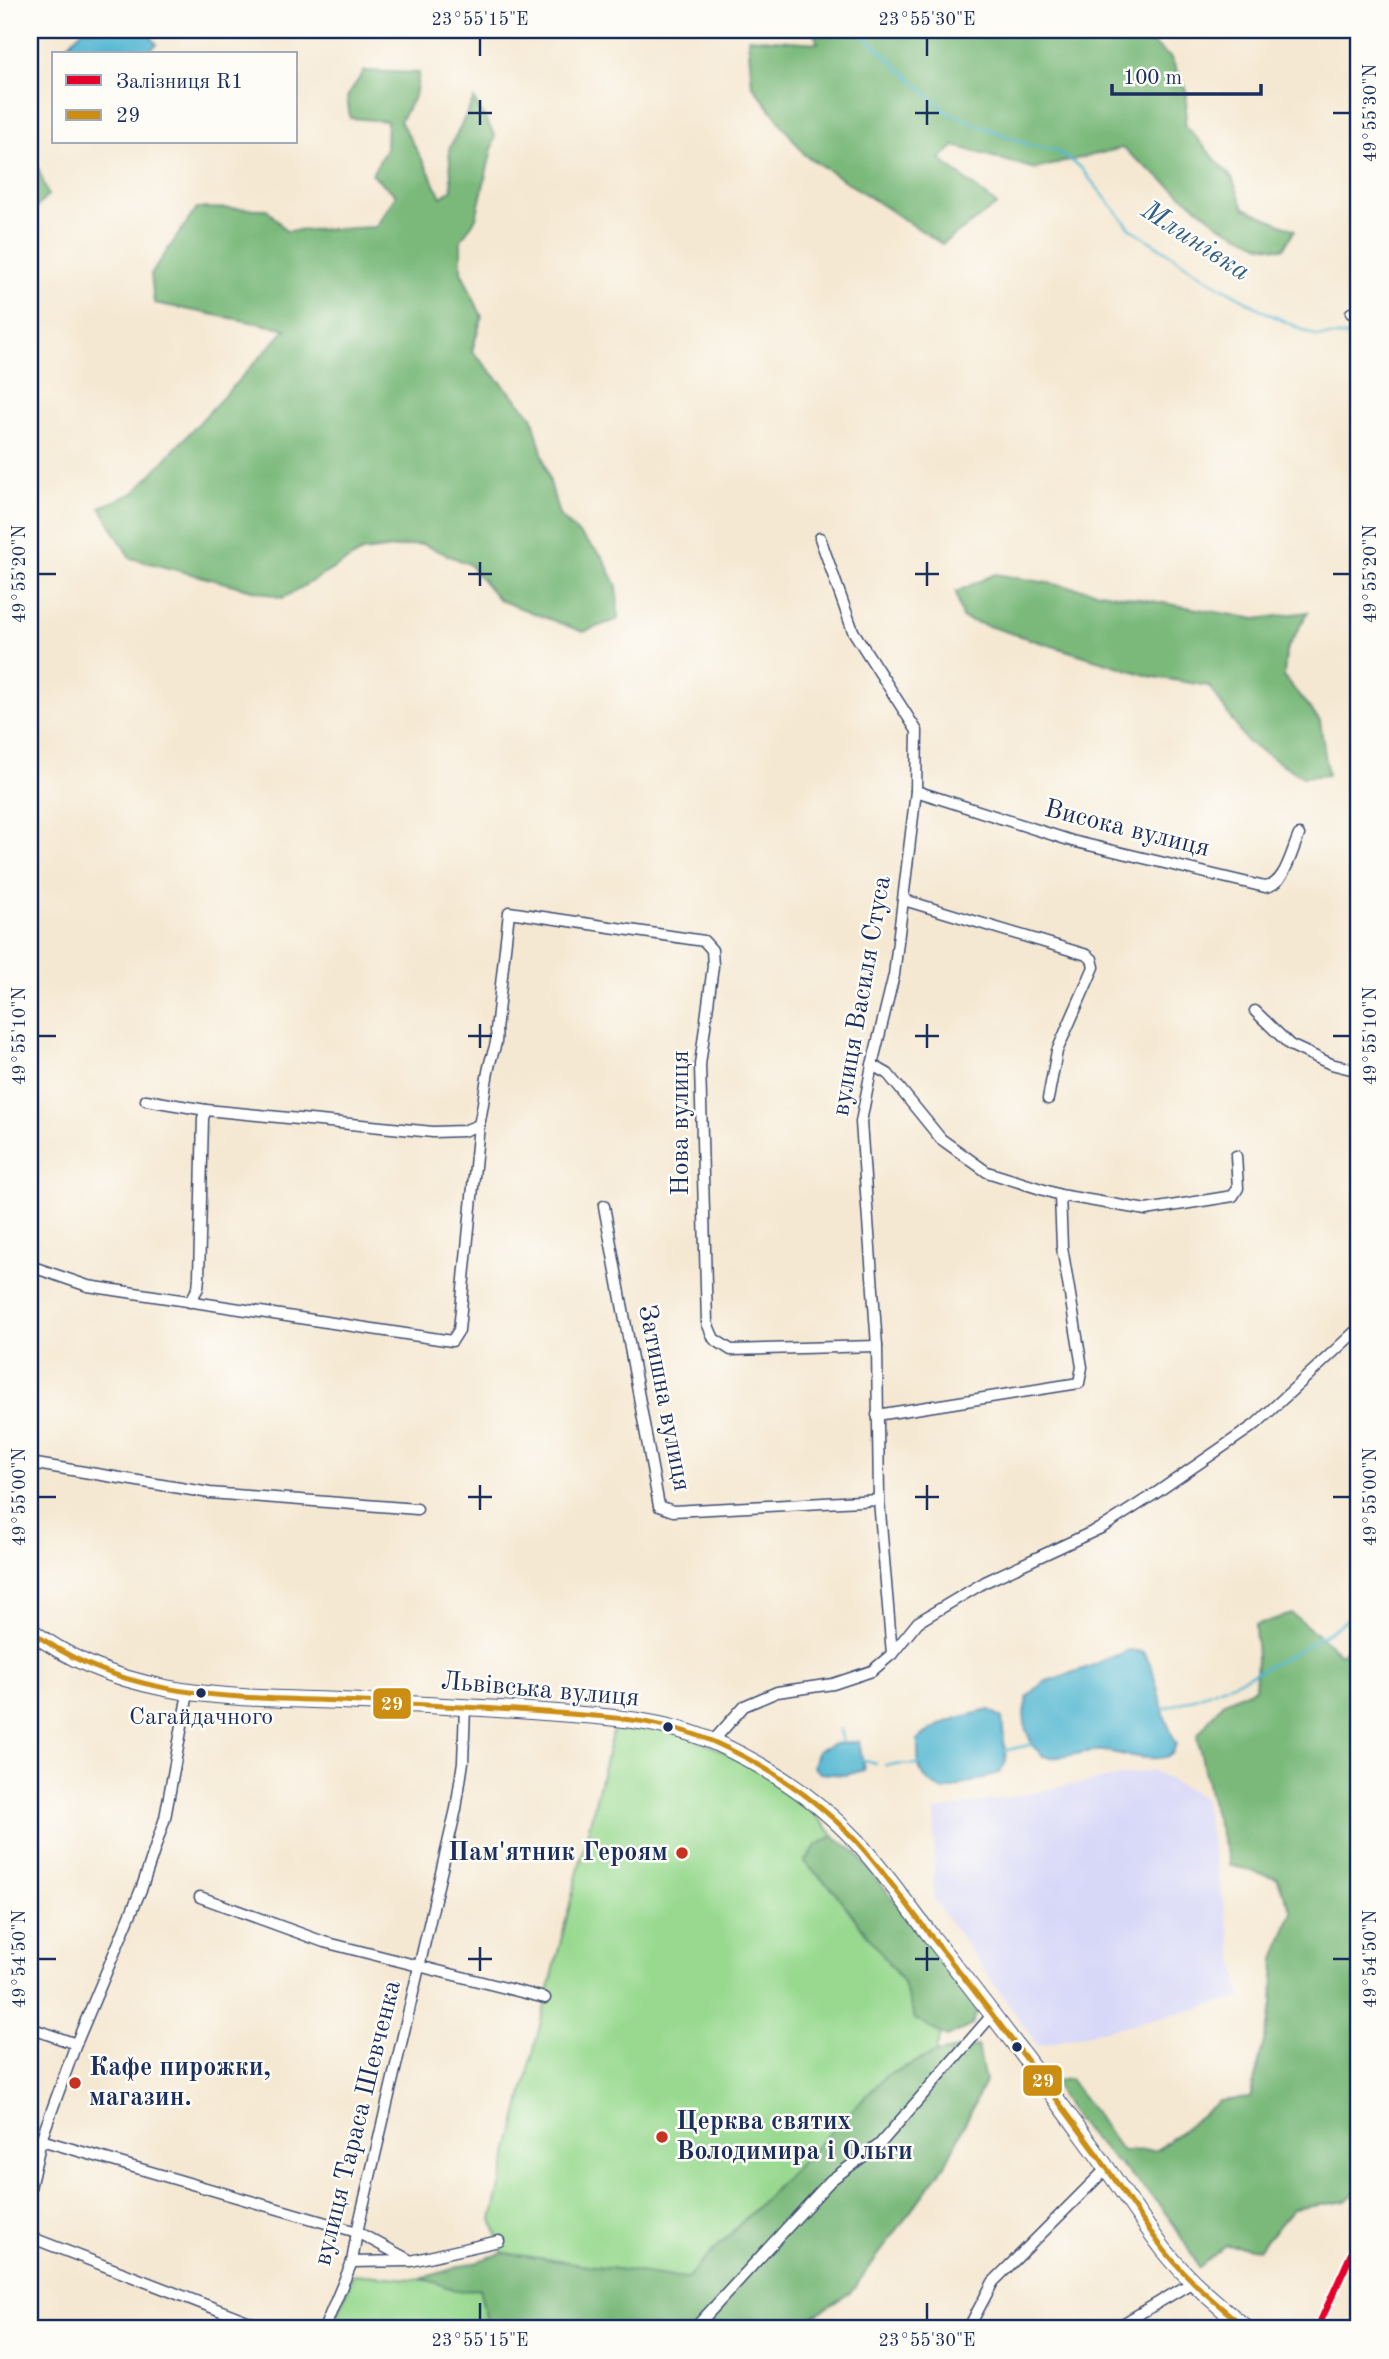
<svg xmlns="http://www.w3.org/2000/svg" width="1389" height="2359" viewBox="0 0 1389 2359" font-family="'Old Standard TT',serif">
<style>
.built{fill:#d7d7f8}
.green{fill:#98d98f;stroke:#5a8476;stroke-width:2}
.forest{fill:#7ab97a;stroke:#4a746c;stroke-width:2}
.water{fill:#54b8d2;stroke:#387498;stroke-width:2}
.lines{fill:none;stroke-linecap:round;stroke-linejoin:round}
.stream{stroke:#54b8d2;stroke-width:2.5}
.minor-casing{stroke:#3c4b6f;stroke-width:13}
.secondary-casing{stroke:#3c4b6f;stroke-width:18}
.minor{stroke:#fff;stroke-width:10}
.secondary{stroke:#fff;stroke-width:16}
.bus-1-casing{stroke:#fdfcf7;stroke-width:10}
.bus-1{stroke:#cb8e13;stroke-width:5}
.rail-1-casing{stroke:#fdfcf7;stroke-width:12}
.rail-1{stroke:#e4002b;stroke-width:7}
.ticks{fill:none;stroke:#1b2f5e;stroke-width:2.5}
.bus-dot{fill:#1b2f5e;stroke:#fdfcf7;stroke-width:2.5}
.poi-dot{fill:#c8321e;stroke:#fdfcf7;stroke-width:2.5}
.labels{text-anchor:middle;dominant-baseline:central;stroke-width:5;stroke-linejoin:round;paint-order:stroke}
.bus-label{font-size:24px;fill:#1b2f5e;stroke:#fdfcf7}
.street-label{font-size:26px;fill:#1b2f5e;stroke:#fdfcf7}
.poi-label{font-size:26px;font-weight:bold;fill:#1b2f5e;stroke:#fdfcf7;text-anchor:start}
.water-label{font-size:28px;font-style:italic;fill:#2f5f87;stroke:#fdfcf7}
.line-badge{stroke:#fdfcf7;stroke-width:2.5}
.badge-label{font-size:19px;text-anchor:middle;font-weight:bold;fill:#fff}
.neatline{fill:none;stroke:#1b2f5e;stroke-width:2.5}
.ticks-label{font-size:18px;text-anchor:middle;fill:#1b2f5e}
</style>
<rect width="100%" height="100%" fill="#fdfcf7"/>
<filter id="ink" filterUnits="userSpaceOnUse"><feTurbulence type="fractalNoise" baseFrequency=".0143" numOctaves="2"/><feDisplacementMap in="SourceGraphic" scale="14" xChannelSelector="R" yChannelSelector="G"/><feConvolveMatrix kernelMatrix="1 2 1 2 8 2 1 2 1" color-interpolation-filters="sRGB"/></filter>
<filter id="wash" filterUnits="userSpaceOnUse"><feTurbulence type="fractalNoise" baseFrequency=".00686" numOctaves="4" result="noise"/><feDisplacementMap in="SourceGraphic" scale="28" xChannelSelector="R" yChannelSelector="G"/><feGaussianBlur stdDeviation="1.57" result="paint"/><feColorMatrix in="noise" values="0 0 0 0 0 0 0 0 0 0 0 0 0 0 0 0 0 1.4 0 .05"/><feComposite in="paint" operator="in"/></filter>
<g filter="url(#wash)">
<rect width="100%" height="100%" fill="#f5e8d2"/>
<polygon class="built" points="1152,1770 1203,1798 1242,1998 1038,2046 933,1898 935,1811"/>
<g class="green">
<polygon points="616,1718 668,1726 783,1779 836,1838 943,2029 935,2053 886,2076 686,2279 503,2253 492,2219"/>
<polygon points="353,2274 494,2286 502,2329 333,2329"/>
</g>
<g class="forest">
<polygon points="813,30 1135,30 1171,58 1187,93 1185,125 1232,178 1244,208 1295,230 1283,249 1261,245 1221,226 1122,148 1035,169 955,146 940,159 997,205 942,244 805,155 752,85 748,38 818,43"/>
<polygon points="364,71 419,73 415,96 400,121 427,168 441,197 452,189 449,149 474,99 495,136 476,218 461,240 461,271 482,317 472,351 532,416 559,515 602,556 617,586 618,619 583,632 499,600 469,564 422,544 362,552 283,598 130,558 100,507 134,493 286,329 154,303 151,274 197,208 267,209 286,231 376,227 396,195 372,174 386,149 387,121 350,118 347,97"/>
<polygon points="30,146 48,195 30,215"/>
<polygon points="995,574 1256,619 1308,612 1286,651 1284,677 1320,721 1328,775 1303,777 1247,742 1209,686 1149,676 962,618 956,592"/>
<path d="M1292,1614l49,40 18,-16v550l-13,13 -53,8 -34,40 -33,-4 -27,22c-14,-22 -27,-49 -45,-68 -33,-37 -82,-70 -100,-118l16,-2 52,72 35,-1 62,-49 31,-3 23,-93 2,-46 17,-47 -15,-34 -47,-13 -20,-67 -13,-62 25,-33 33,-15 2,-29 -2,-34z"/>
<polygon points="833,1836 855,1851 979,2007 972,2025 947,2037 915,2019 902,1981 834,1891 804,1862 817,1845"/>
<polygon points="978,2046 985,2082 945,2165 851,2292 793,2329 489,2329 479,2288 460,2292 423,2278 503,2253 686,2279 886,2076 935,2053"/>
</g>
<g class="water">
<polygon points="83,30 145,30 157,44 144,54 58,54"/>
<path d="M1129,1650l14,2 9,16 13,50 11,26 -4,10c-13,10 -52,-1 -69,-3 -20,-2 -40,10 -60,5l-10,-10 -7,-16 -2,-16 3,-17 17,-15 42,-14z"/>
<path d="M990,1710l12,8 4,44 -7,11 -55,18c-27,-14 -26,-22 -26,-51 20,-19 46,-24 72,-30z"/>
<polygon points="859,1741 864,1770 846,1775 820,1773 813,1767 817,1751 835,1744"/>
</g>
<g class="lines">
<g class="stream">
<polyline points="858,30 948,113 1029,145 1055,150 1080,167 1130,228 1209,280 1267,313 1316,336 1359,336"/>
<path d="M1162,1709c70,-22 138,-54 197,-98"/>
<polyline points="840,1729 843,1743"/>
<polyline points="1003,1751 1034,1744"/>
<polyline points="860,1759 876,1763"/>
<polyline points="885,1765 920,1764"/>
</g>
</g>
</g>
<g filter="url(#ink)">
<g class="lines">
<defs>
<g id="minor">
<polyline points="1351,313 1359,313"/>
<polyline points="820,538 853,631 917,731 916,791 894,975 872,1065 861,1122 877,1346 879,1500 892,1654"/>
<polyline points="1359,578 1357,597 1359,602"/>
<path d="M916,791l156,50 193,46c20,-2 26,-35 34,-52"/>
<polyline points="904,900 1087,955 1092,959 1094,967 1057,1051 1048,1099"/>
<polyline points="1255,1011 1290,1045 1331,1064 1359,1071"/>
<polyline points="872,1065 888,1074 941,1139 987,1172 1060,1195 1146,1210 1233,1196 1238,1188 1236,1156"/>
<polyline points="146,1100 206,1110 433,1132 463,1131 479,1125"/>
<polyline points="604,1206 659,1506 673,1511 879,1500"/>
<path d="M30,1266l58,20 364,55 7,-11 20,-205c5,-21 6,-43 11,-62 3,-13 8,-19 6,-33l13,-118 195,29 8,9 1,16 -13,99 7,258 7,16 17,11 146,-4"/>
<polyline points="190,1302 198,1288 199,1277 203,1118 206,1110"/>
<polyline points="877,1415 1079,1383 1082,1367 1062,1247 1060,1195"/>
<polyline points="30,1463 210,1493 417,1509"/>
<polyline points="713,1741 744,1706 777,1692 833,1684 872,1671 892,1654 918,1622 985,1582 1103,1527 1156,1493 1256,1424 1359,1328"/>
<polyline points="200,1897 324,1942 545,1998"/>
<polyline points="30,2028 76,2044"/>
<polyline points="41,2140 357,2232 411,2261 499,2241"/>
<polyline points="30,2188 41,2140 76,2044 142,1887 165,1818 188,1693"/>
<polyline points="30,2237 268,2329"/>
<polyline points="352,2262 408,2261"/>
<polyline points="324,2329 352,2262 357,2232 456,1809 463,1762 465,1707"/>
<polyline points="694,2329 831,2180 879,2145 993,2014"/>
<polyline points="968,2329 993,2282 1107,2168"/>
<polyline points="1114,2329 1193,2282"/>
</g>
<path id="secondary" d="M30,1630c91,70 201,67 310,71 68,3 136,6 204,11 57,4 118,7 170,30 53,24 102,56 142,99 27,29 50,63 75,95 55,69 108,139 160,210 26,35 48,72 74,105 24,30 53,54 82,78"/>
</defs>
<use href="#minor" class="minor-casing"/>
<use href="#secondary" class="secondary-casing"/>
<use href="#minor" class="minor"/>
<use href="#secondary" class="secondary"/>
<defs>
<path id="bus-1" d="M30,1630c91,70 201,67 310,71 68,3 136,6 204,11 57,4 118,7 170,30 53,24 102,56 142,99 27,29 50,63 75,95 55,69 108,139 160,210 26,35 48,72 74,105 24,30 53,54 82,78"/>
</defs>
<use href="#bus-1" class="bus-1-casing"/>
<use href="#bus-1" class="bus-1"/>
<defs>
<polyline id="rail-1" points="1317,2329 1359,2237"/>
</defs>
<use href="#rail-1" class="rail-1-casing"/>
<use href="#rail-1" class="rail-1"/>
</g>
</g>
<path class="ticks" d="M480,38v18M927,38v18M480,100v25M927,100v25M468,113h24M915,113h24M1333,113h17M480,562v24M927,562v24M38,574h18M468,574h24M915,574h24M1333,574h17M480,1024v24M927,1024v24M38,1036h18M468,1036h24M915,1036h24M1333,1036h17M480,1485v25M927,1485v25M38,1497h18M468,1497h24M915,1497h24M1333,1497h17M480,1947v24M927,1947v24M38,1959h18M468,1959h24M915,1959h24M1333,1959h17M480,2303v17M927,2303v17"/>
<g class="bus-dot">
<circle cx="201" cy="1693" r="6"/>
<circle cx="668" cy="1727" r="6"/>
<circle cx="1017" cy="2047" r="6"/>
</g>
<g class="poi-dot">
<circle cx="682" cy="1853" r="7"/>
<circle cx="75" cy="2083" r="7"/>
<circle cx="662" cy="2137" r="7"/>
</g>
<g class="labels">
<g class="bus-label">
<text x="201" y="1718">Сагайдачного</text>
</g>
<g class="street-label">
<text transform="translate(1127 829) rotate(14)">Висока вулиця</text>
<text transform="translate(862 996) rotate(-80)">вулиця Василя Стуса</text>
<text transform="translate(681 1123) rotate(-90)">Нова вулиця</text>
<text transform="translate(664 1398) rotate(79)">Затишна вулиця</text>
<text transform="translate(540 1690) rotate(5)">Львівська вулиця</text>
<text transform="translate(358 2123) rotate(-76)">вулиця Тараса Шевченка</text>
</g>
<g class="poi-label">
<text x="668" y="1853" text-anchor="end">Пам'ятник Героям</text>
<text x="89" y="2068">Кафе пирожки,<tspan x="89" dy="30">магазин.</tspan></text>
<text x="676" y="2122">Церква святих<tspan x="676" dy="30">Володимира і Ольги</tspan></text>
</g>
<g class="water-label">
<text transform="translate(1195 242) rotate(33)">Млинівка</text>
</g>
</g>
<g class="line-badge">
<rect x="372" y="1687" width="40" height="33" rx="7" fill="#cb8e13"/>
<rect x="1022" y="2064" width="41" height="33" rx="7" fill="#cb8e13"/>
</g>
<g class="badge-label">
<text x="392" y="1710">29</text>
<text x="1043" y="2087">29</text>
</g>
<rect width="1389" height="2359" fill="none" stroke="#fdfcf7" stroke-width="77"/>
<rect x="52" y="52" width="245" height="91" fill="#fdfcf7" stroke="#a3aaba" stroke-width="2"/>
<rect x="66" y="75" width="35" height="10" fill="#e4002b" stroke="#a3aaba" stroke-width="2"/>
<text x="116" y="88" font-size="21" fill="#1b2f5e">Залізниця R1</text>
<rect x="66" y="110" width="35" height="10" fill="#cb8e13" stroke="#a3aaba" stroke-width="2"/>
<text x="116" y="122" font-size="21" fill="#1b2f5e">29</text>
<path d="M1112 84v10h149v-10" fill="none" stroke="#1b2f5e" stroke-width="3.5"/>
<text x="1123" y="84" font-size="21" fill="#1b2f5e" stroke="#fdfcf7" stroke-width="5" paint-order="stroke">100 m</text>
<rect x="38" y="38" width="1312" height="2282" class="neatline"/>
<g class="ticks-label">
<text x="480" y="25">23°55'15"E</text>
<text x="927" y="25">23°55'30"E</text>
<text transform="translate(1370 113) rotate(-90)" y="6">49°55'30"N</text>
<text transform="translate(19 574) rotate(-90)" y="6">49°55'20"N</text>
<text transform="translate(1370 574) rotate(-90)" y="6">49°55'20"N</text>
<text transform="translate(19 1036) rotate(-90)" y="6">49°55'10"N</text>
<text transform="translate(1370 1036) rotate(-90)" y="6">49°55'10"N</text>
<text transform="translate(19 1497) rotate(-90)" y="6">49°55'00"N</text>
<text transform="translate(1370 1497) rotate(-90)" y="6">49°55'00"N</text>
<text transform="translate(19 1959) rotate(-90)" y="6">49°54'50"N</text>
<text transform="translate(1370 1959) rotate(-90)" y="6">49°54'50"N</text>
<text x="480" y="2346">23°55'15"E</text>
<text x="927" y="2346">23°55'30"E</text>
</g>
</svg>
